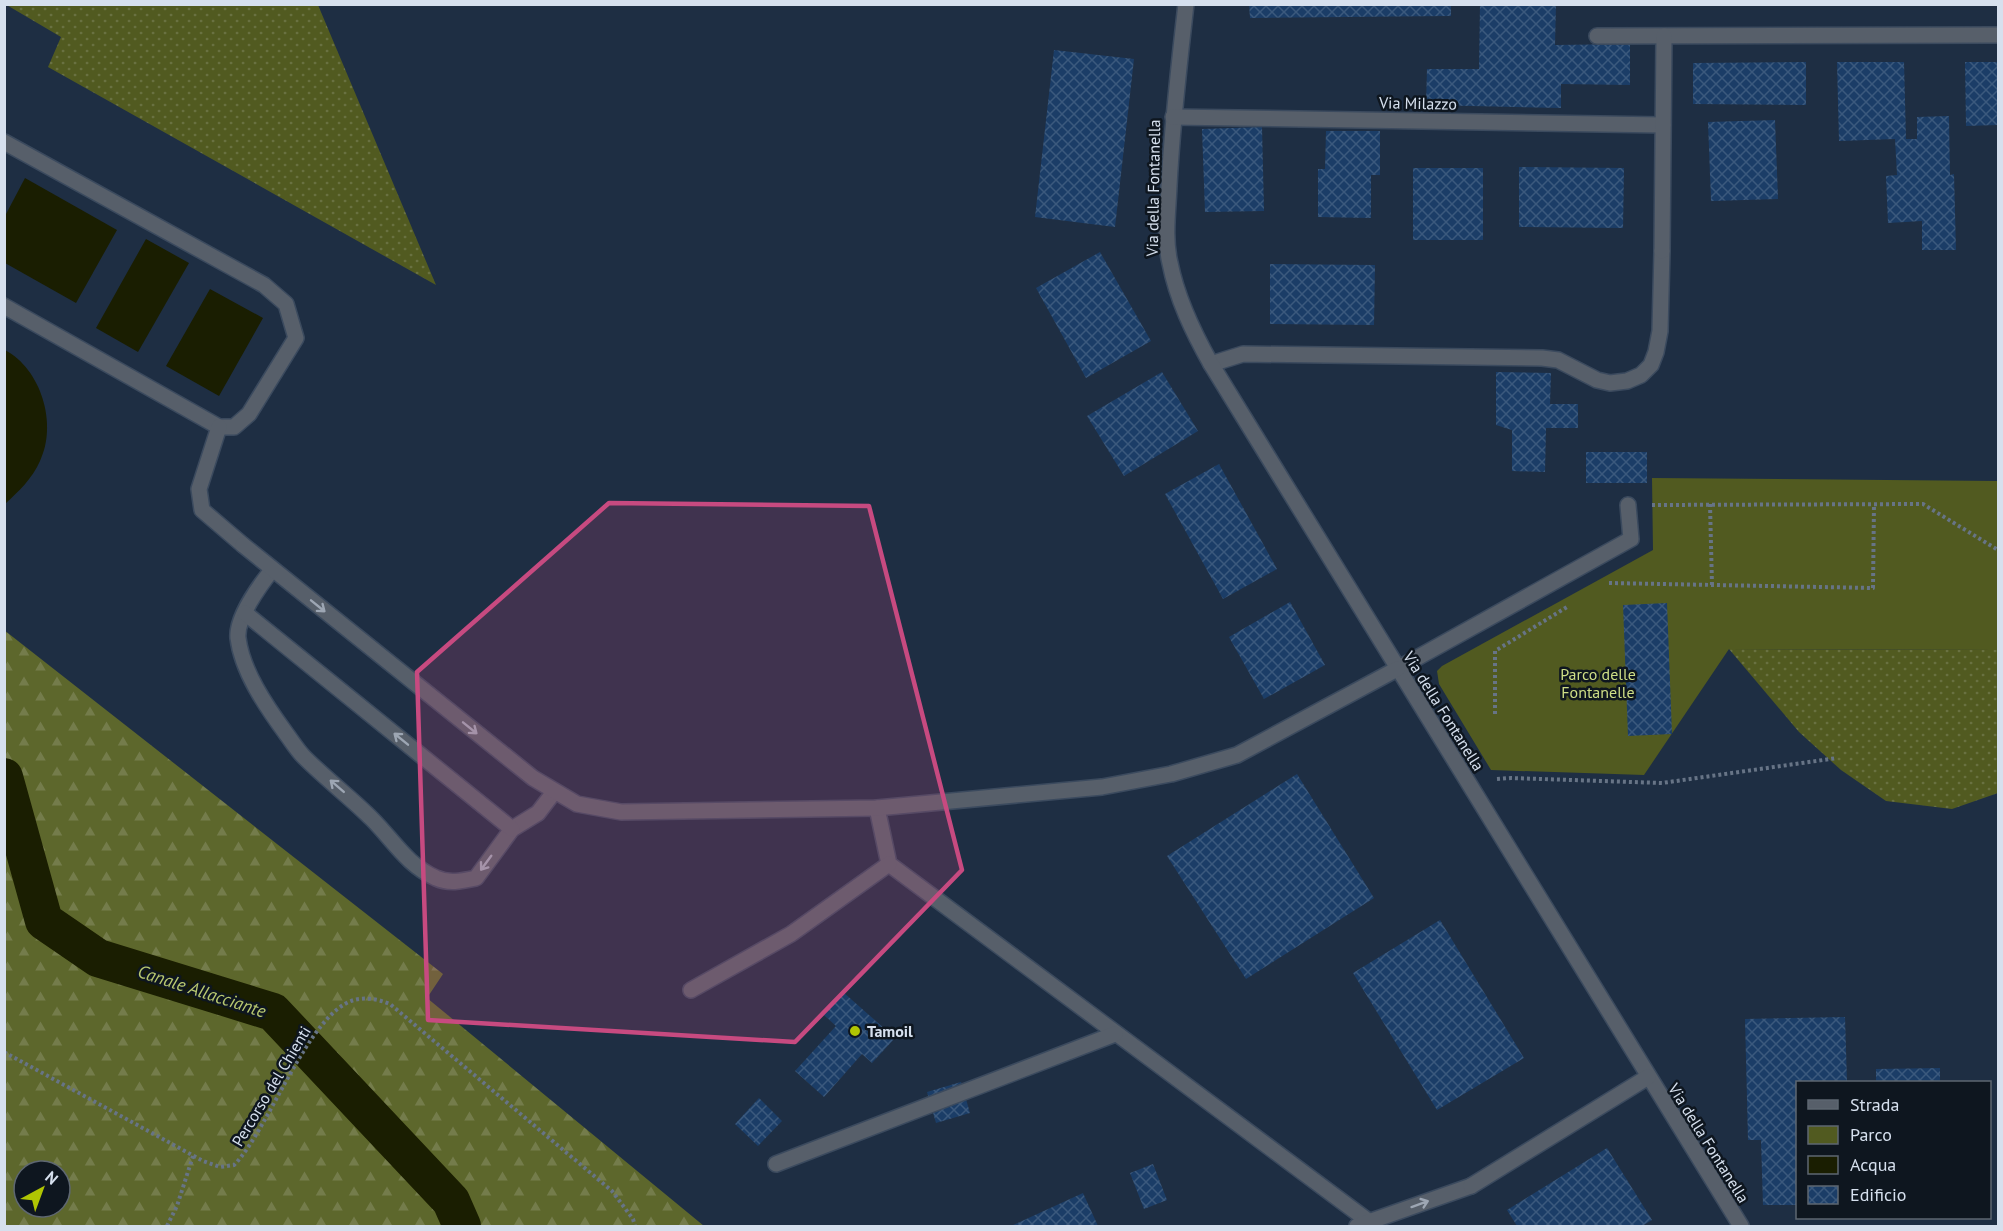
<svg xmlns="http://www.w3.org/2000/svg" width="2003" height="1231" viewBox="0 0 2003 1231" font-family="'PT Sans',sans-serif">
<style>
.grass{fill:url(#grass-dots)}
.forest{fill:url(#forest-firs);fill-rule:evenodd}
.green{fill:#515a20}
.water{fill:#1a1e01}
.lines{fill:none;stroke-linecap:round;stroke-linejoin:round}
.canal{stroke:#1a1e01;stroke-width:38}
.building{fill:url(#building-cross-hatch)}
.service-casing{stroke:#3b4a5e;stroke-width:18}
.minor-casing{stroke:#3b4a5e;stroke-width:18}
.path{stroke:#677486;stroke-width:4;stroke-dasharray:3 3;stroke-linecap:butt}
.service{stroke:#575f6a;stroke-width:15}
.minor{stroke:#575f6a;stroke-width:15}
.oneway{stroke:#9da6b3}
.marked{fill:#c74a80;fill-opacity:0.2;stroke:#c74a80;stroke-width:4.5;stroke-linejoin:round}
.poi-dot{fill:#b0c503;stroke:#0e161f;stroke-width:2}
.labels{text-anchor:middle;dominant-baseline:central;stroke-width:5;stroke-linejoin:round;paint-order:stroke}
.street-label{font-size:16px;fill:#d6e0ee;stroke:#0e161f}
.park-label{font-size:16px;fill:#cede86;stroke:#0e161f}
.poi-label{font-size:16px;font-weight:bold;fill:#d6e0ee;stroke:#0e161f;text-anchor:start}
.water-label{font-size:18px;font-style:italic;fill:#b8c870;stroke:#0e161f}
</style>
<defs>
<pattern id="grass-dots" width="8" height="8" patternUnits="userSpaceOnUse" patternTransform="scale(1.5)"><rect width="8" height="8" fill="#515a20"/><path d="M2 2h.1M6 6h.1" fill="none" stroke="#697141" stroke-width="1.8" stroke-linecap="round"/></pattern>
<pattern id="forest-firs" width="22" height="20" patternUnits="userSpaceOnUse" patternTransform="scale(1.5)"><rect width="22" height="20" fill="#5d672c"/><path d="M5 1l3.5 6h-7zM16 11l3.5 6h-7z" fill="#747c4b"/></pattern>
<pattern id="building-cross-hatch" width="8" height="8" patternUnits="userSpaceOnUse" patternTransform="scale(1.5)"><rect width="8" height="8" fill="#1b3d67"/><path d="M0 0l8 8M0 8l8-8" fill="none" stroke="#3b597d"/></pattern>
</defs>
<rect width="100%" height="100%" fill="#1e2e43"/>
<g class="grass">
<polygon points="5,4 318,5 436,285 48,67 61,37"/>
<polygon points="1729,649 1998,650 1998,793 1952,809 1886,801 1841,770 1799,732"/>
</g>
<path class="forest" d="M4,630l439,344 -16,24 277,228h-699zM24,1171h36v36h-36z"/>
<polygon class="green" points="1652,478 1998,481 1998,650 1729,649 1644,775 1491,770 1439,684 1437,671 1442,666 1653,550"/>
<g class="water">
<polygon points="25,178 117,230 76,303 5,263 5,216"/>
<polygon points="146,239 189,263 138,352 96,328"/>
<polygon points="210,289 263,318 219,396 166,366"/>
<path d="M5,350c36,19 53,74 35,111 -8,18 -21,30 -35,43z"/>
</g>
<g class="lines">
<polyline class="canal" points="4,777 44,921 98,958 273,1012 451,1201 462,1226"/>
</g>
<g class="building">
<polygon points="1249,4 1451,4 1451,16 1250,18"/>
<polygon points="1480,4 1556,4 1555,45 1630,44 1630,85 1561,84 1561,108 1426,105 1427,69 1479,69"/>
<polygon points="1054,50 1134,59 1115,227 1035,217"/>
<polygon points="1806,62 1806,105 1693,104 1693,63"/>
<polygon points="1837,62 1904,62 1906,139 1917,139 1917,117 1949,116 1950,175 1954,174 1956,250 1922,250 1922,221 1888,223 1886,176 1897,175 1895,139 1839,141"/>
<polygon points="1965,62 1998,62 1998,125 1966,126"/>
<polygon points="1775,120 1778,199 1711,201 1708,122"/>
<polygon points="1262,127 1264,211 1205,212 1202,129"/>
<polygon points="1326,131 1380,131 1380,175 1371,175 1371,218 1318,217 1318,169 1325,169"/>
<polygon points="1519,167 1624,168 1623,228 1519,227"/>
<rect x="1413" y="168" width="70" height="72"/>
<polygon points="1100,252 1151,341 1086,378 1036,288"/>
<polygon points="1270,264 1375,265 1374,325 1270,324"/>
<polygon points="1162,372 1198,431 1124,476 1087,416"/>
<polygon points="1496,372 1551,373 1550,404 1578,404 1578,428 1546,428 1545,472 1512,471 1512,430 1496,425"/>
<rect x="1586" y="452" width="61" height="31"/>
<polygon points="1219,464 1277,569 1223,599 1165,494"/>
<polygon points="1290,602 1325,665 1264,699 1229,637"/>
<polygon points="1667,603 1672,734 1628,736 1623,605"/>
<polygon points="1297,774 1374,898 1246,979 1167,856"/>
<polygon points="1440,920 1524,1058 1437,1110 1353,973"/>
<polygon points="843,992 895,1038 872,1063 862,1054 824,1097 795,1071 836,1026 823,1014"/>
<polygon points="1845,1017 1847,1082 1798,1082 1798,1205 1763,1205 1761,1140 1748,1140 1745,1019"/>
<polygon points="1940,1068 1940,1082 1876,1082 1876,1069"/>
<polygon points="961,1082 970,1113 936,1123 927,1092"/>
<polygon points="759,1098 782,1121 758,1146 735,1124"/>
<polygon points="1607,1148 1652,1220 1642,1226 1517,1226 1507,1210"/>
<polygon points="1153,1164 1167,1200 1144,1209 1130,1173"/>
<polygon points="1083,1193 1098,1226 1011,1226"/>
</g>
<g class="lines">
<defs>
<g id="service">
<polyline points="4,142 264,285 286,304 296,338 249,414 234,427 219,427 4,306"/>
<polyline points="1211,364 1243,354 1542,358 1558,360 1597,380 1610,383 1627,381 1641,375 1651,365 1656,352 1660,331 1662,251"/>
<polyline points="219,427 199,489 202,510 243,545"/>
<path d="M272,570c-12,15 -36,48 -34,68 4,33 28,68 47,94 6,8 12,18 19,25 22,22 47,41 68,62 21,21 36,47 64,59 13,6 26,3 40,0l36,-49 26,-16 16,-21"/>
<polyline points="245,613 512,829"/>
<polyline points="1397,669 1631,539 1628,505"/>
<polyline points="877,808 889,864 1375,1226"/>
<polyline points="691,990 791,934 889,864"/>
<polyline points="776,1164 1115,1034"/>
<polyline points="1357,1226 1471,1186"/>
</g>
<g id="minor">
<path d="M1186,4c-7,62 -14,120 -17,182 -1,25 -5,53 1,77 7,36 23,69 41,101l530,862"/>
<polyline points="1597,36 1998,35"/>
<polyline points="1173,117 1663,125"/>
<polyline points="1662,251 1664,36"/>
<polyline points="243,545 533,778 577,804 621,812 877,808 1102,787 1171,774 1237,755 1397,669"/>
<polyline points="1471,1186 1648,1077"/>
</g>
</defs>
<use href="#service" class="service-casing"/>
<use href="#minor" class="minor-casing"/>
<g class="path">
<polyline points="1710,504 1712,585"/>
<polyline points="1652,505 1923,504 1998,550"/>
<polyline points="1609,583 1873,588 1874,504"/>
<polyline points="1495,714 1495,651 1567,607"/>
<polyline points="1497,779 1511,778 1662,783 1837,758"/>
<path d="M4,1052l199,109 17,6 14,-2c35,-35 74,-152 120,-165 12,-3 24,-1 36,4l222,187 21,28 2,7"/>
<polyline points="167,1226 177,1206 193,1156"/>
</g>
<use href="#service" class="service"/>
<use href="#minor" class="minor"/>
</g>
<defs><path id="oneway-shaft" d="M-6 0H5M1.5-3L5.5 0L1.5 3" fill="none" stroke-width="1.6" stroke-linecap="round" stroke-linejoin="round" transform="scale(1.5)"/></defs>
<g class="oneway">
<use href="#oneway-shaft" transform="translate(318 606) rotate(39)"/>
<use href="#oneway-shaft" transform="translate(470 728) rotate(39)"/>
<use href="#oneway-shaft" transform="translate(401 739) rotate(-141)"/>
<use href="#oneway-shaft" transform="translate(337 786) rotate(-139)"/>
<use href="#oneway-shaft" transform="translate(486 863) rotate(126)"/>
<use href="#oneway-shaft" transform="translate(1420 1204) rotate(-20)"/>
</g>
<path class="marked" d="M609,503l260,3 93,364 -167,172 -367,-22 -11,-348z"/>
<circle class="poi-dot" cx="855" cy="1031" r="6"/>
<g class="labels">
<g class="street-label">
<text transform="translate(1418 103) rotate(1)">Via Milazzo</text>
<text transform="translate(1153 188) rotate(-89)">Via della Fontanella</text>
<text transform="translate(1444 711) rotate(58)">Via della Fontanella</text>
<text transform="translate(271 1086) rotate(-59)">Percorso del Chienti</text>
<text transform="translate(1709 1143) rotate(58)">Via della Fontanella</text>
</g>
<g class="park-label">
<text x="1598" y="674">Parco delle<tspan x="1598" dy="18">Fontanelle</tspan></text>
</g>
<g class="poi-label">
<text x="867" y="1031">Tamoil</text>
</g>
<g class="water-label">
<text transform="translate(202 991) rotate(18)">Canale Allacciante</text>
</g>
</g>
<rect width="2003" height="1231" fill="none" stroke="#d6e0ee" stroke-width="12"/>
<rect x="1796" y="1081" width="195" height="138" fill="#0e161f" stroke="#5e6772" stroke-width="1.5"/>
<rect x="1808" y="1100" width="30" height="9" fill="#575f6a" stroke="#5e6772" stroke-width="1.5"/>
<text x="1850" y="1111" font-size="18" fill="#d6e0ee">Strada</text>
<rect x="1808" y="1126" width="30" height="18" fill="#515a20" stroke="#5e6772" stroke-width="1.5"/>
<text x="1850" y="1141" font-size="18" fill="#d6e0ee">Parco</text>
<rect x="1808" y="1156" width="30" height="18" fill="#1a1e01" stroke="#5e6772" stroke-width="1.5"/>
<text x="1850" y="1171" font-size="18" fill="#d6e0ee">Acqua</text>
<rect x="1808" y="1186" width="30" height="18" fill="url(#building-cross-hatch)" stroke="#5e6772" stroke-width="1.5"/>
<text x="1850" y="1201" font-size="18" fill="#d6e0ee">Edificio</text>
<g transform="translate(42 1189) rotate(41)"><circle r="28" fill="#0e161f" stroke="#5e6772" stroke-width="1.5"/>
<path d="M0-4.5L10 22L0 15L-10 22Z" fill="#b0c503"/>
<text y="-9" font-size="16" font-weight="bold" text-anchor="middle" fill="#d6e0ee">N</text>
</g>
</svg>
